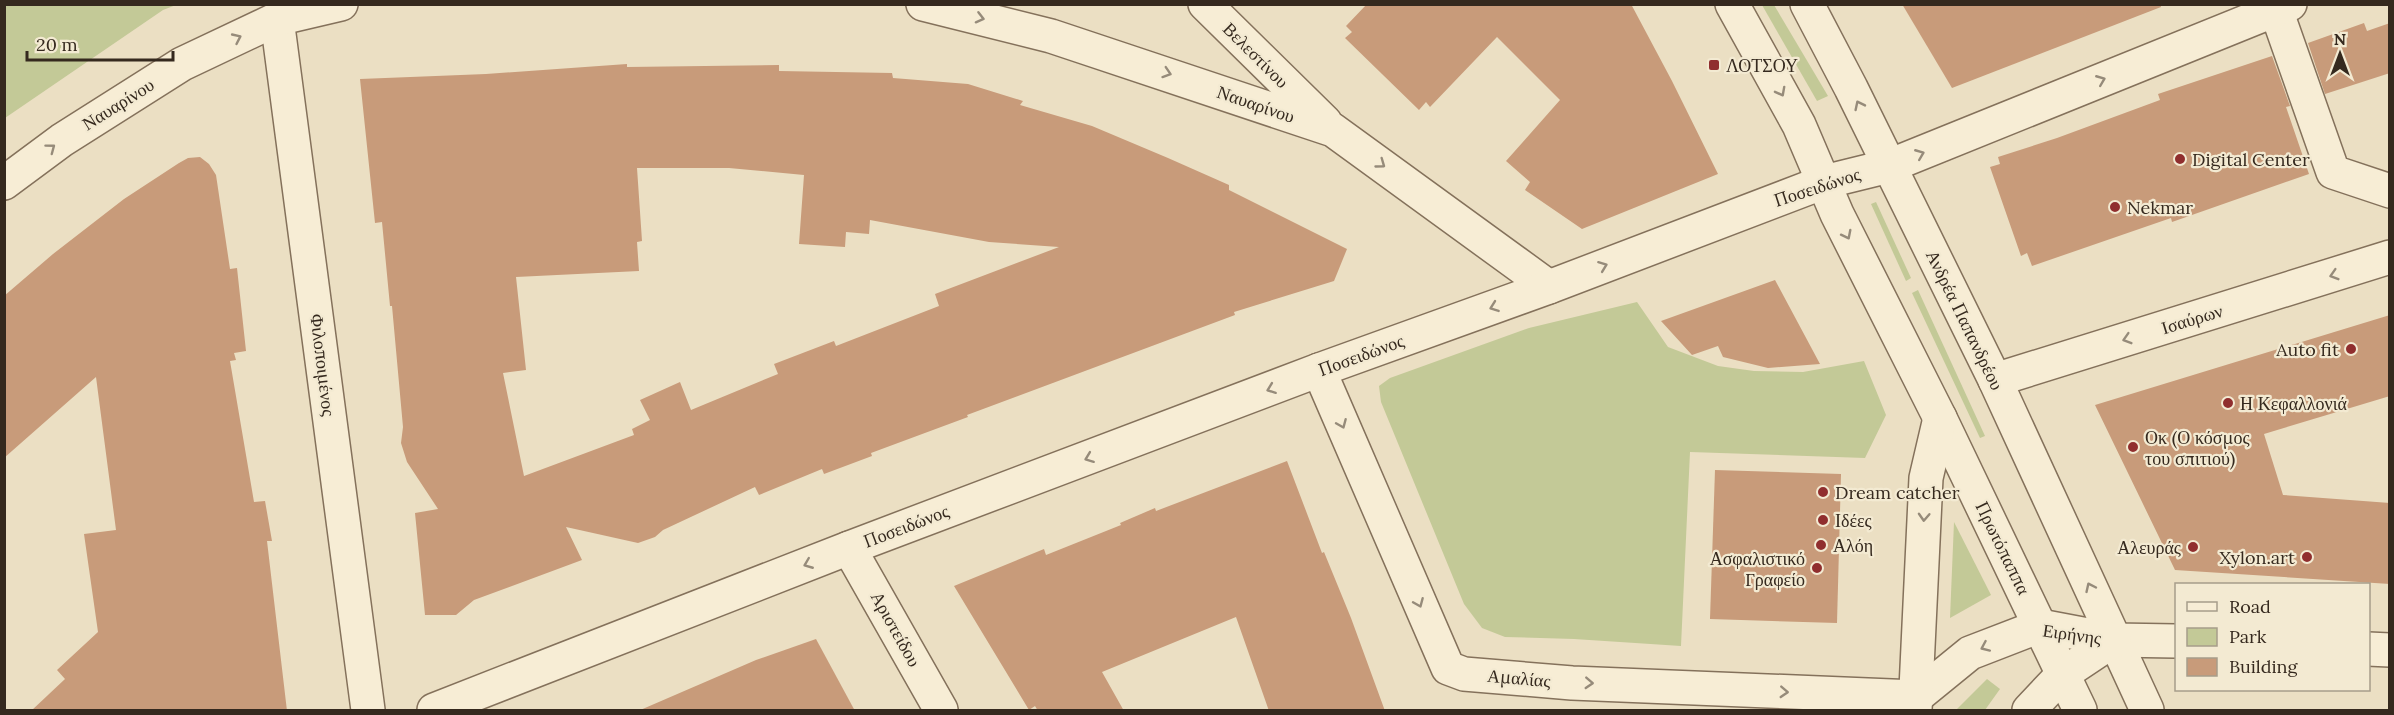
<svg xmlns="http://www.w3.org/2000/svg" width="2394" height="715" viewBox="0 0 2394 715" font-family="Lora,serif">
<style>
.green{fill:#c3c997}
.building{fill:#c89b7a;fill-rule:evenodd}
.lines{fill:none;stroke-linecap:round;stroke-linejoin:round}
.minor-casing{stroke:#84715b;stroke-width:36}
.minor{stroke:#f7edd5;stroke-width:33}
.oneway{stroke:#968b7a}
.poi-dot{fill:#902e2e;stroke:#f3ead2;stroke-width:2}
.labels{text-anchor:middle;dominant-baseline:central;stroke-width:4.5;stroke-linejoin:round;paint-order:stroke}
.street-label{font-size:18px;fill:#35291e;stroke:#f3ead2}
.poi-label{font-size:18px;fill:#35291e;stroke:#f3ead2;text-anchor:start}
</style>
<rect width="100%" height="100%" fill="#ebdfc3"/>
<g class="green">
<polygon points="5,4 176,4 176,5 163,10 5,118"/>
<polygon points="1762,5 1774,5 1828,96 1817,101"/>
<polygon points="1876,202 1911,278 1906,281 1871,204"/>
<polygon points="1918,290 1985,436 1980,438 1912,293"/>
<polygon points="1637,302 1668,347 1718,366 1754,371 1803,372 1864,361 1886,415 1865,458 1690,452 1681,646 1574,639 1505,637 1482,628 1464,604 1381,402 1379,386 1390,378 1529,328"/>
<polygon points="1954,522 1991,595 1950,618"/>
<polygon points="1987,679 2000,689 1985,710 1956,710"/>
</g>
<g class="building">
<polygon points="1367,4 1631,4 1672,81 1718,174 1582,229 1525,190 1530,182 1506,161 1560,100 1497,37 1430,107 1426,102 1419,110 1345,38 1352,32 1346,26"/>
<polygon points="1902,4 2160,4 2161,7 1952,88"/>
<polygon points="2364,23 2367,31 2390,23 2390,73 2325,94 2308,43"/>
<polygon points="2272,56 2290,106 2286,107 2309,174 2172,222 2171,218 2032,266 2027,253 2021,256 1990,167 2000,164 1998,157 2057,138 2160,100 2158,94"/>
<path d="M627,64v3l152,-2v6l113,2 1,5 75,6 55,17 -3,4 72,21 76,32 61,27v5l118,59 -13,32 -100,31 1,3 -268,100 1,2 -97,36 1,3 -48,18 -2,-5 -63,26 -4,-8 -92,43 -8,7 -17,6 -72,-16 16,33 -108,40 -18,15h-31l-10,-102 23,-4 -31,-47 -6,-19 2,-16 -11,-121h-2l-8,-84 -7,1 -15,-144 126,-5zM637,168h92l75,7 -5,69 46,3 1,-15 23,2 1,-14 119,22 70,5 -124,47 4,12 -103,40 -2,-5 -60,23 4,10 -87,36 -11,-28 -40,18 10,20 -18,9 2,6 -110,41 -21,-103 23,-3 -10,-93 123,-6 -2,-29 5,-1z"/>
<polygon points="200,157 209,164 216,175 230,269 237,268 246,351 234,353 236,360 230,361 254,502 265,501 272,541 267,541 287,711 31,711 65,679 57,670 98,632 84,534 116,530 96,377 4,458 4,296 53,254 124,199 179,163 188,158"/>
<polygon points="1775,280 1820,364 1768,368 1723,357 1718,346 1692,355 1661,321"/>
<polygon points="2390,315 2390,396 2264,434 2283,495 2390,503 2390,584 2175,570 2095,405"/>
<polygon points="1287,461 1322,553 1324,552 1351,618 1385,711 1269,711 1236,617 1102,672 1124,711 1038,711 1035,706 1029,710 954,586 1044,549 1046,555 1121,525 1120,523 1155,508 1156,511"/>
<polygon points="1715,470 1841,474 1837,623 1710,619"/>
<polygon points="816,639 855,711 638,711 756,660"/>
</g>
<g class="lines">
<defs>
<g id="minor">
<polyline points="923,4 1051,36 1333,130 1549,287"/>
<polyline points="1205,4 1325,122"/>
<polyline points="1732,4 1799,125 1837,214 1940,418 2080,710"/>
<polyline points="1807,4 1851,88 1995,380 2147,710"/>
<polyline points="2276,10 2333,172 2390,191"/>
<polyline points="277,19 368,710"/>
<polyline points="4,183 62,140 182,64 277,19 341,4"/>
<polyline points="1319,370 1448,668 1464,674 1572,683 1916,697"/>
<polyline points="1995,380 2390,257"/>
<polyline points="849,548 941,710"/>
<polyline points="2368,649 2390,650"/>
<polyline points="1916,697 1970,653 2040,626 2114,640 2176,641"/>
<polyline points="434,710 849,548 1319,370 1549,287 1824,182 1889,166 2290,4"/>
<polyline points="1915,710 1926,478 1940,418"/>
<polyline points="2029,710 2063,674 2114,640"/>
</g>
</defs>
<use href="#minor" class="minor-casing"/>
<use href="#minor" class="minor"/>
</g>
<defs><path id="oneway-chevron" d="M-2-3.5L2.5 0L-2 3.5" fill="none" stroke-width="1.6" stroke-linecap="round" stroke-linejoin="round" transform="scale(1.5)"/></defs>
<g class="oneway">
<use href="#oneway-chevron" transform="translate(980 18) rotate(14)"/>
<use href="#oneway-chevron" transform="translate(237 38) rotate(-25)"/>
<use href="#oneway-chevron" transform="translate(1167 73) rotate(18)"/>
<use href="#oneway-chevron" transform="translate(2101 80) rotate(-22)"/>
<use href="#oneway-chevron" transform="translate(1781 92) rotate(62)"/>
<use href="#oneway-chevron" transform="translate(1859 105) rotate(-116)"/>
<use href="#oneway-chevron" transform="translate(51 148) rotate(-37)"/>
<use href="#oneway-chevron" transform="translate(1920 154) rotate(-22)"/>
<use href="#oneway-chevron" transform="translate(1381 164) rotate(36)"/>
<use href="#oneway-chevron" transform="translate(1847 235) rotate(63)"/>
<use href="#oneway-chevron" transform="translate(1603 266) rotate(-21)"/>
<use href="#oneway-chevron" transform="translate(2334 275) rotate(163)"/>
<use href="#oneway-chevron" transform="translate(1494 307) rotate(160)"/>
<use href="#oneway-chevron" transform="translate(2127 339) rotate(163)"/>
<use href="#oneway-chevron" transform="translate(1271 389) rotate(159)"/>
<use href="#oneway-chevron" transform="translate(1342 424) rotate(67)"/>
<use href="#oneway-chevron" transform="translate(1089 458) rotate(159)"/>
<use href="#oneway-chevron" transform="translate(1924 517) rotate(93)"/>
<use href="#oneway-chevron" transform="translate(808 564) rotate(158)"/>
<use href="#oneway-chevron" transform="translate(2090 587) rotate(-115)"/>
<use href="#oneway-chevron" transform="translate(1419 603) rotate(67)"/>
<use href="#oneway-chevron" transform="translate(1985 647) rotate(156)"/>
<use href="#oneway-chevron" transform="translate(1589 683) rotate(3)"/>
<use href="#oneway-chevron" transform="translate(1784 692) rotate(3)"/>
</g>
<g class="poi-dot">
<rect x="1708" y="59" width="12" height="12" rx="3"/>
<circle cx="2180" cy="159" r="6"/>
<circle cx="2115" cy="207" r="6"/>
<circle cx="2351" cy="349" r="6"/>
<circle cx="2228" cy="403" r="6"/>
<circle cx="2133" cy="447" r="6"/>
<circle cx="1823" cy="492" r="6"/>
<circle cx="1823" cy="520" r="6"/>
<circle cx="1821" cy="545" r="6"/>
<circle cx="2193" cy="547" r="6"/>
<circle cx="2307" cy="557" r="6"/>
<circle cx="1817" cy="568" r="6"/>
</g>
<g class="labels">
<g class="street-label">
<text transform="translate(1256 55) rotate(45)">Βελεστίνου</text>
<text transform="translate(118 104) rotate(-32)">Ναυαρίνου</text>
<text transform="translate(1256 104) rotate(19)">Ναυαρίνου</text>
<text transform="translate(1817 187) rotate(-18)">Ποσειδώνος</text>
<text transform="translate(2192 319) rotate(-17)">Ισαύρων</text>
<text transform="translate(1965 320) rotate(64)">Ανδρέα Παπανδρέου</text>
<text transform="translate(1361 355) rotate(-20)">Ποσειδώνος</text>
<text transform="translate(323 365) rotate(83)">Φιλοποιμένος</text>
<text transform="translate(906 526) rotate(-21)">Ποσειδώνος</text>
<text transform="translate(2003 548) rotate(64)">Πρωτόπαππα</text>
<text transform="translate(896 629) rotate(61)">Αριστείδου</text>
<text transform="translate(2072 634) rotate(8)">Ειρήνης</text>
<text transform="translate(1519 678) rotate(5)">Αμαλίας</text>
</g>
<g class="poi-label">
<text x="1726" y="65">ΛΟΤΣΟΥ</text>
<text x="2192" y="159">Digital Center</text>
<text x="2127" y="207">Nekmar</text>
<text x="2339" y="349" text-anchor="end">Auto fit</text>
<text x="2240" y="403">Η Κεφαλλονιά</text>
<text x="2145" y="437">Οκ (Ο κόσμος<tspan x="2145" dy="21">του σπιτιού)</tspan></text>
<text x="1835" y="492">Dream catcher</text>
<text x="1835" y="520">Ιδέες</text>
<text x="1833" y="545">Αλόη</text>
<text x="2181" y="547" text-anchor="end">Αλευράς</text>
<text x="2295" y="557" text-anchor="end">Xylon.art</text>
<text x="1805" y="558" text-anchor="end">Ασφαλιστικό<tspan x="1805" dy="21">Γραφείο</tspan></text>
</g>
</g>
<rect width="2394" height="715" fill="none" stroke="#35291e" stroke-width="12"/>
<rect x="2175" y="583" width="195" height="108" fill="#f3ead2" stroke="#a79d8a" stroke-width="1.5"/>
<rect x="2187" y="602" width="30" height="9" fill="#f7edd5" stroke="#a79d8a" stroke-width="1.5"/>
<text x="2229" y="613" font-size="18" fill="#35291e">Road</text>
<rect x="2187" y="628" width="30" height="18" fill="#c3c997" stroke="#a79d8a" stroke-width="1.5"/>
<text x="2229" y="643" font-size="18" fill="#35291e">Park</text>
<rect x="2187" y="658" width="30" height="18" fill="#c89b7a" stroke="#a79d8a" stroke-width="1.5"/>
<text x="2229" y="673" font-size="18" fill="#35291e">Building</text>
<g transform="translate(2340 54)" stroke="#f3ead2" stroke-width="4.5" paint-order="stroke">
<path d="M0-4.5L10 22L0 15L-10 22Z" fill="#35291e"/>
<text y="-9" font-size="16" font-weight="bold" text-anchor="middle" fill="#35291e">N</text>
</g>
<path d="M27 51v9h146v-9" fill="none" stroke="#35291e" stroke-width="3"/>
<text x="36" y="51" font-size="18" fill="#35291e" stroke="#f3ead2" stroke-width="4.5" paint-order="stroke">20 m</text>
</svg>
